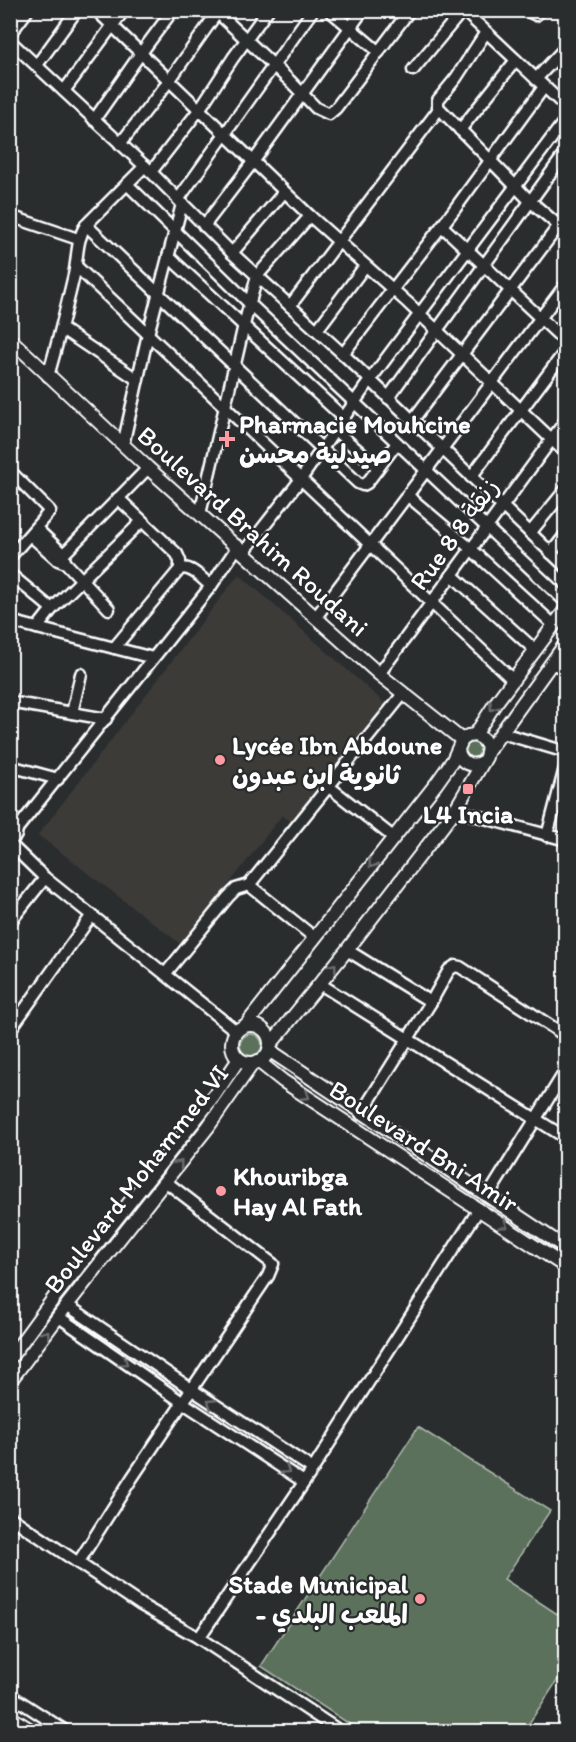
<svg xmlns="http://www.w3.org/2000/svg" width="576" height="1742" viewBox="0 0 576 1742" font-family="Itim,'Playpen Sans Arabic',sans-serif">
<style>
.built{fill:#3d3a39}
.green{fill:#5c715c;stroke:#aeb8ae;stroke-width:1.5}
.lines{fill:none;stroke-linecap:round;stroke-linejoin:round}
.minor-casing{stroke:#fff;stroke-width:15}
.major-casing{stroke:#fff;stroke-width:16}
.minor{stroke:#2a2d2e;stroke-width:10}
.major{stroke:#2a2d2e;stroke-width:12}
.oneway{stroke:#6a6c6d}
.poi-dot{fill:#ff9aa2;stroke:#2a2d2e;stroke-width:2}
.labels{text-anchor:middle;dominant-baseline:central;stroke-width:4.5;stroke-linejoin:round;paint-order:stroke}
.poi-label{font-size:26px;font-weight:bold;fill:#fff;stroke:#2a2d2e;text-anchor:start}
.street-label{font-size:26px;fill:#fff;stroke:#2a2d2e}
</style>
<rect width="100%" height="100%" fill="#2a2d2e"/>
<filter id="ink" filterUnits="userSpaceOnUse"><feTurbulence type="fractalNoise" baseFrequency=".0167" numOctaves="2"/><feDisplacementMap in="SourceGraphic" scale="12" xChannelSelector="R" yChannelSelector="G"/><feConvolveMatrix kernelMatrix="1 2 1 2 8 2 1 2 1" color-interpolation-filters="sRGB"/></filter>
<g filter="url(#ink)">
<polygon class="built" points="239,574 388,706 294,824 282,815 182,945 38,835"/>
<g class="green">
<polygon points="472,740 483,745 485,754 471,763 463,751 467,742"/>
<circle cx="251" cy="1045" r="11"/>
<polygon points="418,1427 550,1511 504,1579 565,1619 565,1669 524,1731 360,1731 261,1666"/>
</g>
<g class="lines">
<defs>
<g id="minor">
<polyline points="96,10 310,216 408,303 566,453"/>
<polyline points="215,10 290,81 316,108 329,114 336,108 410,10"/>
<polyline points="329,10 379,52"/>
<polyline points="463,10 566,107"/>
<polyline points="526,10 536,15 541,10"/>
<polyline points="486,32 456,78 438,100 438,107 530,201 566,232"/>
<polyline points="10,34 28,10"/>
<polyline points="10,41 151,172 232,253 343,354 566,567"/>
<polyline points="37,65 77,10"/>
<polyline points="413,70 463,10"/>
<polyline points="536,79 566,47"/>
<polyline points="64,91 124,10"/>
<polyline points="94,120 141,53 173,10"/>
<polyline points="460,130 516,60"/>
<polyline points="120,144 169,81 219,10"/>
<polyline points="151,172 199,110 233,58 268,10"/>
<polyline points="127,184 250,304 566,602"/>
<polyline points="178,200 313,10"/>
<polyline points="10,216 78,239"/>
<polyline points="86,225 358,483 363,485 367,483 397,443"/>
<polyline points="204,226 253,162 363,10"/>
<polyline points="442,226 566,342"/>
<polyline points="232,253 284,192"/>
<polyline points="168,256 344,418"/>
<polyline points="76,266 513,680"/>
<polyline points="290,306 439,109"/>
<polyline points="62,329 138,380"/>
<polyline points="317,330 365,266"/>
<polyline points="343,354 454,210 544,87"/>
<path d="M48,376c10,-34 18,-67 26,-101 4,-18 2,-35 12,-50l59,-59"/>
<polyline points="388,398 566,152"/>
<polyline points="412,421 566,216"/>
<polyline points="336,431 378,468"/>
<polyline points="123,445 148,334 182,204"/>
<polyline points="10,471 50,511 10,557"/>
<polyline points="471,477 566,350"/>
<polyline points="407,495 471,549 554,625"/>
<polyline points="118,498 177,554 180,561 180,569"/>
<polyline points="200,514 244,325 257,276 310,216"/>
<polyline points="36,528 63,554 65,561"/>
<polyline points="530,533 566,489"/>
<polyline points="30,535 58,560 66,563 109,609"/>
<polyline points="244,552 301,479 370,380 566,119"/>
<polyline points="551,553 566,534"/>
<polyline points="58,560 148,468"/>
<polyline points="10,574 52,609"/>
<polyline points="452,575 535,650"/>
<polyline points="316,617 566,284"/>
<polyline points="10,621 153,658"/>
<polyline points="37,628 52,609 142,521"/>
<path d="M114,648l66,-79c11,-4 22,10 31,17"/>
<polyline points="551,664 566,668"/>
<polyline points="379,674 566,420"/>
<polyline points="10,702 106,719"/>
<polyline points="72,713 81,674"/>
<polyline points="502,733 566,752"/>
<polyline points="10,766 58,779"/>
<polyline points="328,786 393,837"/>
<polyline points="455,810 566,840"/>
<polyline points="10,821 17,829 16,835 10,842"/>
<polyline points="17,829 211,586 238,546"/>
<polyline points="547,836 566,764"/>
<polyline points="10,844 45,878 236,1031"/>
<polyline points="249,885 315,938"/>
<polyline points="10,922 45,878"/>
<polyline points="347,950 431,1002"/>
<polyline points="166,973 228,897 236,889 249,885 403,694"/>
<polyline points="320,984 566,1138"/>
<polyline points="10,1030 92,915"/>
<polyline points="361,1114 431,1002 449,970 455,966 460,967 566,1036"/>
<polyline points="488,1196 566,1070"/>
<polyline points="67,1305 191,1389 313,1469"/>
<polyline points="59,1317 182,1402 304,1482"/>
<polyline points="10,1517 141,1605 199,1638 341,1732"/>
<polyline points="78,1563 132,1478 268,1276 273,1264 165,1181"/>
<polyline points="199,1638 313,1469 479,1209"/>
<polyline points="10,1695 67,1732"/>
</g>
<g id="major">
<polyline points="10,339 148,468 379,674 462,740"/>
<polyline points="475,735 495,704 566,609"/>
<path d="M458,750c2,13 13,18 25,12"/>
<polyline points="488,751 566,643"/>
<circle cx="251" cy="1044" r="19"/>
<polyline points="246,1025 436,784 453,760 462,740 468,736 475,735 483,739 488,747 486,757 455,810 347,950 270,1045"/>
<polyline points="269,1050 566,1248"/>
<polyline points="258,1061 283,1081 566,1267"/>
<polyline points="10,1358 56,1295 214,1096 239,1059"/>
<polyline points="10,1381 67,1305 208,1127 253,1063"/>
<polyline points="10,1717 34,1732"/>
</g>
</defs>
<use href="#minor" class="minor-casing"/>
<use href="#major" class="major-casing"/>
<use href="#minor" class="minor"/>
<use href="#major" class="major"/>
</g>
<defs><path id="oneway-chevron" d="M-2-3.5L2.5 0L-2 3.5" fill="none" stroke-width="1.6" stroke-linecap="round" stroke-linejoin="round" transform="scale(1.5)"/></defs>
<g class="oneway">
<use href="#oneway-chevron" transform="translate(493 707) rotate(126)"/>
<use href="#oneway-chevron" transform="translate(372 864) rotate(127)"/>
<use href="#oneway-chevron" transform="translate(333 967) rotate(-52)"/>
<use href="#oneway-chevron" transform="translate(306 1096) rotate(33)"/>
<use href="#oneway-chevron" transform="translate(179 1164) rotate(-51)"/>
<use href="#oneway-chevron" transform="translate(504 1225) rotate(34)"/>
<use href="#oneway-chevron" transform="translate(46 1334) rotate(-53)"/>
<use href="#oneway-chevron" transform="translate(124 1362) rotate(35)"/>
<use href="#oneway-chevron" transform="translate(211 1403) rotate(-147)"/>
<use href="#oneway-chevron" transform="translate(286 1470) rotate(34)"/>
</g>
</g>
<g class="poi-dot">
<path d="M224 430h6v6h6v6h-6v6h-6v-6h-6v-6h6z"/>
<circle cx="220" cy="760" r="6"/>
<rect x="462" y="783" width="12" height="12" rx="3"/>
<circle cx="221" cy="1191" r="6"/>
<circle cx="420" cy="1599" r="6"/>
</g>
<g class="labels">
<g class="poi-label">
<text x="239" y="424">Pharmacie Mouhcine<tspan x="239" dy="30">صيدلية محسن</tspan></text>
<text x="232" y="745">Lycée Ibn Abdoune<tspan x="232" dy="30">ثانوية ابن عبدون</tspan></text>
<text x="468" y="814" text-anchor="middle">L4 Incia</text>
<text x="233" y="1176">Khouribga<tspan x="233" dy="30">Hay Al Fath</tspan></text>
<text x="408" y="1584" text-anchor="end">Stade Municipal<tspan x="408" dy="30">- الملعب البلدي</tspan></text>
</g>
<g class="street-label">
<text transform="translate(253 531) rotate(42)">Boulevard Brahim Roudani</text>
<text transform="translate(454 534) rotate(-54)">Rue 8 8 زنقة</text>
<text transform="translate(424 1146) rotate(33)">Boulevard Bni Amir</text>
<text transform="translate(136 1179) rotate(-52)">Boulevard Mohammed VI</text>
</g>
</g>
<rect width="576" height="1742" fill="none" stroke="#2a2d2e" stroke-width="36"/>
<rect x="18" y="18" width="540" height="1706" fill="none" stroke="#fff" stroke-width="2" filter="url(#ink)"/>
</svg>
